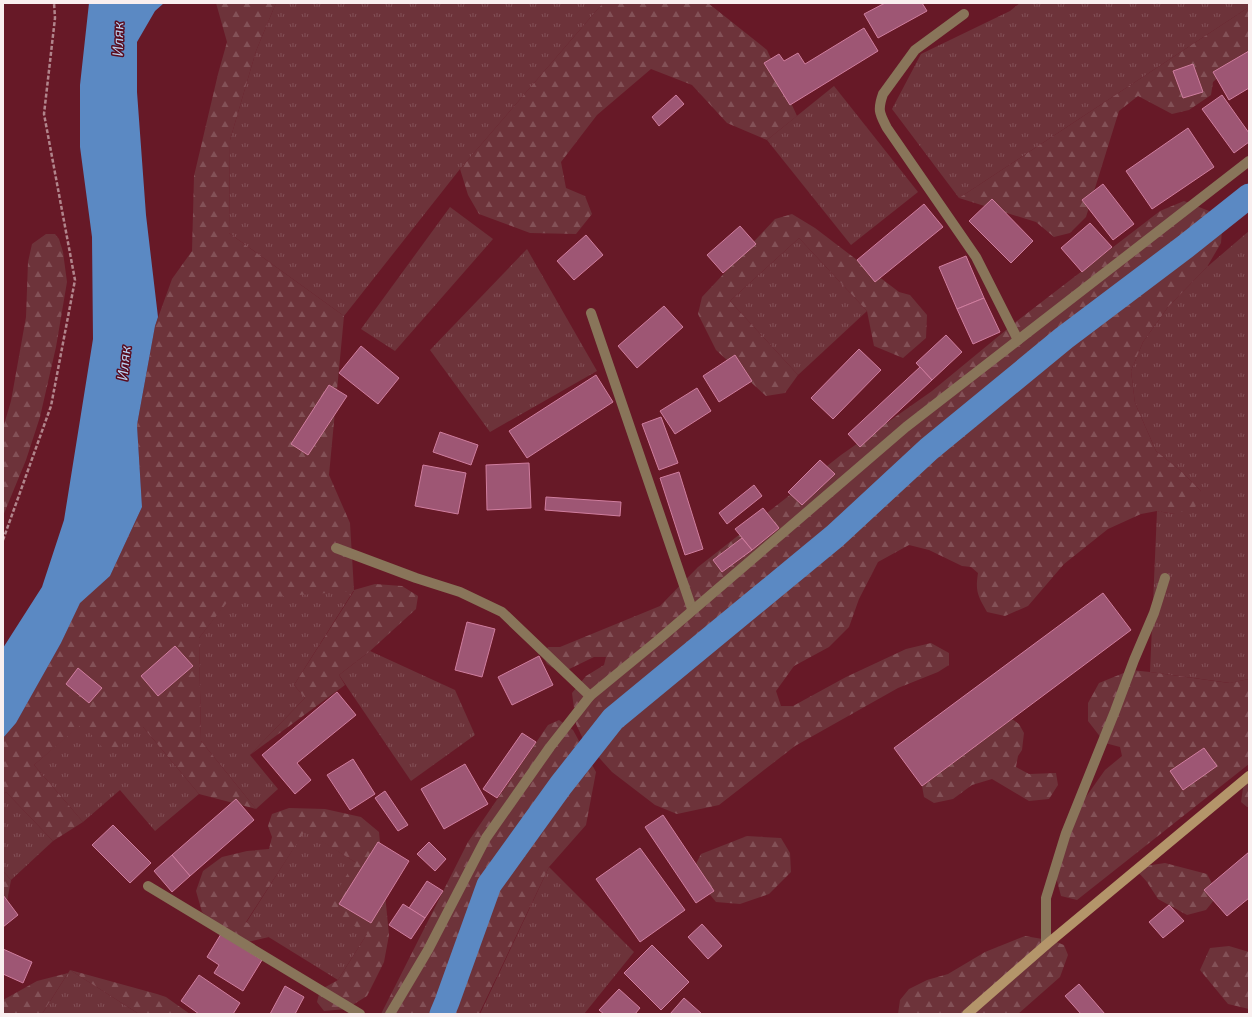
<svg xmlns="http://www.w3.org/2000/svg" width="1252" height="1017" viewBox="0 0 1252 1017" font-family="'Exo 2',sans-serif">
<style>
.grass{fill:url(#grass-tufts)}
.forest{fill:url(#forest-firs)}
.water{fill:#5b89c3}
.lines{fill:none;stroke-linecap:round;stroke-linejoin:round}
.canal{stroke:#5b89c3;stroke-width:25}
.building{fill:#9e5674;stroke:#d07e9f}
.path{stroke:#b1858c;stroke-width:2.5;stroke-dasharray:4 2;stroke-linecap:butt}
.lane{stroke:#89755a;stroke-width:10}
.street{stroke:#89755a;stroke-width:10}
.secondary{stroke:#b4956a;stroke-width:10}
.labels{text-anchor:middle;dominant-baseline:central;stroke-width:3;stroke-linejoin:round;paint-order:stroke}
.water-label{font-size:15px;font-style:italic;fill:#b8d2f2;stroke:#5a0c1e}
</style>
<defs>
<pattern id="grass-tufts" width="24" height="20" patternUnits="userSpaceOnUse"><rect width="24" height="20" fill="#6d333a"/><path d="M3 7l-1-3M5 7V3M7 7l1-3M15 17l-1-3M17 17v-4M19 17l1-3" fill="none" stroke="#835157"/></pattern>
<pattern id="forest-firs" width="22" height="20" patternUnits="userSpaceOnUse"><rect width="22" height="20" fill="#6d333a"/><path d="M5 1l3.5 6h-7zM16 11l3.5 6h-7z" fill="#835157"/></pattern>
</defs>
<rect width="100%" height="100%" fill="#671927"/>
<g class="grass">
<polygon points="276,3 603,3 460,169 344,316 229,233 230,140 256,51"/>
<polygon points="1020,3 1249,3 1249,7 959,198 892,109 921,54 1010,11"/>
<polygon points="834,86 918,192 851,245 767,140"/>
<polygon points="450,207 493,239 395,351 361,329"/>
<polygon points="1249,231 1249,679 1230,683 1150,672 1157,511 1174,514 1201,491 1181,471 1156,451 1135,403 1131,371 1143,342 1168,307 1207,267"/>
<polygon points="799,238 867,311 798,375 730,301"/>
<polygon points="527,249 597,371 490,432 430,350"/>
<polygon points="354,590 294,685 305,698 250,755 278,789 256,809 201,741 199,638 229,599"/>
<polygon points="370,651 455,690 475,735 411,781 339,675"/>
<polygon points="82,723 143,727 199,794 155,831 120,790 83,822 34,765"/>
<polygon points="6,792 53,841 11,880 3,871 3,794"/>
<polygon points="305,830 355,862 367,934 338,980 246,923"/>
<polygon points="549,867 634,952 584,1014 480,1014"/>
<polygon points="70,970 139,1014 42,1014"/>
</g>
<g class="forest">
<polygon points="216,3 276,3 256,51 230,140 229,233 344,316 329,475 350,523 354,590 375,584 402,586 418,596 416,609 370,651 339,675 345,685 250,755 305,698 294,685 354,591 229,600 199,638 201,741 256,809 199,794 143,727 109,755 82,724 34,765 83,822 53,841 6,792 3,794 3,738 16,723 61,643 80,602 110,576 142,507 137,425 155,326 172,279 192,251 194,176 218,74 227,42"/>
<polygon points="603,3 708,3 767,50 797,116 767,140 727,123 692,85 651,69 597,115 561,162 566,188 585,196 592,214 576,234 530,233 479,214 468,195 460,169"/>
<polygon points="1249,7 1249,61 1225,71 1213,82 1211,95 1189,110 1172,114 1138,96 1119,111 1086,217 1070,233 1054,237 1036,222 959,198"/>
<path d="M1184,201l25,10 13,19 -1,13 -14,24 -39,40 -25,35 -12,29 4,32 21,48 25,20 20,20 -6,17 -21,6 -17,-3 -16,3 -33,15 -44,35 -36,42 -23,10 -18,-4c-9,-16 -12,-20 -9,-39l-7,-6 -9,-1 -33,-16 -20,-5 -31,17 -19,37 -10,28 -20,20 -35,19 -18,25 5,15h12l53,-29 60,-28 25,-6 18,10v12l-11,7 -40,16 -103,58 -76,59 -42,9 -22,-9 -43,-33 -28,-31 -8,-17 -4,-31 14,-17 18,-11 2,-8h-12l-33,16 -14,-9 -4,-7 5,-10h12l100,-41 38,-39 143,-112 91,-64 85,-70 143,-110z"/>
<polygon points="792,214 815,228 899,292 910,295 927,315 926,338 903,358 874,346 867,311 799,238 730,301 798,375 785,393 766,396 716,350 698,314 702,297 775,219"/>
<polygon points="46,234 55,234 59,239 63,252 67,282 56,347 40,417 26,460 3,516 3,428 11,401 26,317 28,262 32,244"/>
<polygon points="1131,670 1150,672 1229,683 1249,679 1249,764 1077,900 1061,896 1056,877 1069,835 1083,801 1105,770 1122,756 1120,747 1105,743 1088,721 1088,703 1099,683"/>
<polygon points="1012,719 1019,724 1024,733 1022,750 1018,756 1016,767 1029,774 1056,773 1058,785 1049,799 1029,801 992,779 972,785 953,799 934,803 924,797 922,786"/>
<polygon points="559,720 573,730 596,772 586,825 549,867 479,1014 381,1014 468,842 548,725"/>
<polygon points="1249,782 1249,807 1247,807 1241,802 1243,788"/>
<polygon points="289,808 325,809 361,817 379,832 389,935 384,962 367,996 346,1009 324,1011 317,1002 320,990 338,980 367,934 326,908 355,862 305,831 246,922 269,937 248,942 223,929 202,912 196,891 203,871 222,857 247,851 269,849 272,837 268,826 272,814"/>
<polygon points="747,836 781,838 790,853 791,872 769,894 740,904 716,902 697,879 694,868 701,854"/>
<polygon points="1165,863 1207,874 1218,895 1206,910 1187,915 1158,899 1147,882 1139,873 1145,866"/>
<polygon points="3,871 11,880 3,923"/>
<polygon points="1025,936 1054,941 1064,945 1068,955 1060,977 1018,1014 898,1014 900,1000 909,989 927,980 948,974 985,952"/>
<polygon points="1229,946 1249,952 1249,1009 1228,1004 1200,970 1210,948"/>
<polygon points="70,970 157,994 166,997 190,1014 139,1014"/>
<polygon points="68,973 42,1014 3,1014 3,1000 37,981"/>
</g>
<polygon class="water" points="89,3 164,3 155,11 137,42 137,92 146,215 158,317 155,326 137,425 142,507 110,576 80,603 61,643 16,723 3,738 3,648 42,587 64,520 93,339 92,237 80,147 80,85"/>
<g class="lines">
<polyline class="canal" points="442,1014 447,1002 489,885 561,785 613,719 835,536 929,449 1064,338 1186,246 1249,196"/>
</g>
<g class="building">
<polygon points="885,3 922,3 927,11 878,38 864,14"/>
<polygon points="864,28 878,51 790,105 764,63 779,54 784,61 798,53 805,64"/>
<polygon points="1249,51 1249,88 1229,100 1213,72"/>
<polygon points="1193,64 1203,92 1183,98 1173,71"/>
<polygon points="676,95 684,104 659,126 652,117"/>
<polygon points="1222,95 1249,133 1249,142 1234,153 1202,109"/>
<polygon points="1188,128 1214,167 1152,209 1126,171"/>
<polygon points="1103,184 1134,224 1113,240 1082,200"/>
<polygon points="992,199 1033,241 1011,263 969,221"/>
<polygon points="924,204 943,227 875,282 857,260"/>
<polygon points="1090,223 1112,247 1082,272 1061,248"/>
<polygon points="740,226 756,244 723,273 707,255"/>
<polygon points="586,235 603,255 574,280 557,261"/>
<polygon points="966,256 984,298 957,309 939,267"/>
<polygon points="984,298 1000,332 973,344 957,309"/>
<polygon points="664,306 683,327 637,368 618,346"/>
<polygon points="946,335 962,352 932,380 916,363"/>
<polygon points="361,346 399,378 378,404 339,373"/>
<polygon points="859,349 881,370 833,419 811,398"/>
<polygon points="735,355 752,381 719,402 703,376"/>
<polygon points="920,367 932,380 860,447 848,434"/>
<polygon points="596,375 613,402 527,458 509,431"/>
<polygon points="329,385 347,396 308,455 291,444"/>
<polygon points="697,388 711,411 675,434 660,411"/>
<polygon points="661,417 678,463 659,470 642,424"/>
<polygon points="440,432 478,445 471,465 433,452"/>
<polygon points="820,460 835,474 802,505 788,492"/>
<polygon points="529,463 531,508 487,510 486,465"/>
<polygon points="423,465 466,473 458,514 415,506"/>
<polygon points="679,472 703,549 685,555 660,478"/>
<polygon points="754,485 762,496 727,524 719,513"/>
<polygon points="546,497 621,502 620,516 545,510"/>
<polygon points="763,508 779,528 752,550 735,529"/>
<polygon points="742,538 752,550 722,572 713,560"/>
<polygon points="1103,593 1131,630 922,786 894,748"/>
<polygon points="467,622 495,629 482,677 455,670"/>
<polygon points="175,646 193,666 158,696 141,676"/>
<polygon points="539,656 553,685 512,705 498,677"/>
<polygon points="78,668 102,688 89,703 66,684"/>
<polygon points="337,692 356,715 297,763 311,780 295,794 262,755"/>
<polygon points="522,733 536,742 497,798 483,789"/>
<polygon points="1204,748 1217,766 1183,790 1170,771"/>
<polygon points="353,759 375,794 350,810 327,775"/>
<polygon points="465,764 488,804 444,829 421,789"/>
<polygon points="385,791 408,825 398,831 375,798"/>
<polygon points="236,799 254,820 190,876 172,855"/>
<polygon points="663,815 714,891 696,903 645,827"/>
<polygon points="113,825 151,863 130,883 92,845"/>
<polygon points="378,842 409,861 371,923 339,904"/>
<polygon points="429,842 446,859 435,871 417,854"/>
<polygon points="640,848 685,910 640,942 596,879"/>
<polygon points="1249,852 1249,898 1227,916 1204,890"/>
<polygon points="172,855 190,876 172,892 154,871"/>
<polygon points="427,881 443,891 425,918 409,908"/>
<polygon points="3,895 18,915 3,927"/>
<polygon points="403,904 425,918 411,939 389,925"/>
<polygon points="1169,905 1184,921 1163,938 1149,922"/>
<polygon points="702,924 722,946 708,959 688,937"/>
<polygon points="221,934 262,960 243,991 214,973 219,965 207,957"/>
<polygon points="652,945 689,982 661,1010 624,973"/>
<polygon points="3,949 32,962 23,983 3,974"/>
<polygon points="199,975 240,1003 233,1014 199,1014 181,1001"/>
<polygon points="1079,984 1105,1014 1081,1014 1065,996"/>
<polygon points="285,986 304,997 295,1014 270,1014"/>
<polygon points="619,989 640,1008 635,1014 604,1014 599,1010"/>
<polygon points="684,998 702,1014 670,1014"/>
</g>
<g class="lines">
<polyline class="path" points="3,540 51,406 75,280 44,114 55,18 54,3"/>
<g class="lane">
<path d="M964,14l-49,36 -32,44c-6,17 -3,20 4,34l89,129 42,83"/>
<polyline points="591,313 692,609"/>
<polyline points="336,548 416,578 460,592 502,612 590,696"/>
<polyline points="148,886 360,1014"/>
<polyline points="1046,945 1046,898 1066,833 1115,711 1134,660 1154,613 1165,578"/>
</g>
<polyline class="street" points="390,1014 428,950 486,838 550,747 590,696 657,641 906,427 1249,161"/>
<polyline class="secondary" points="967,1014 1046,945 1249,776"/>
</g>
<g class="labels">
<g class="water-label">
<text transform="translate(117 39) rotate(-89)">Иляк</text>
<text transform="translate(123 363) rotate(-84)">Иляк</text>
</g>
</g>
<rect width="1252" height="1017" fill="none" stroke="#f9efef" stroke-width="8"/>
</svg>
